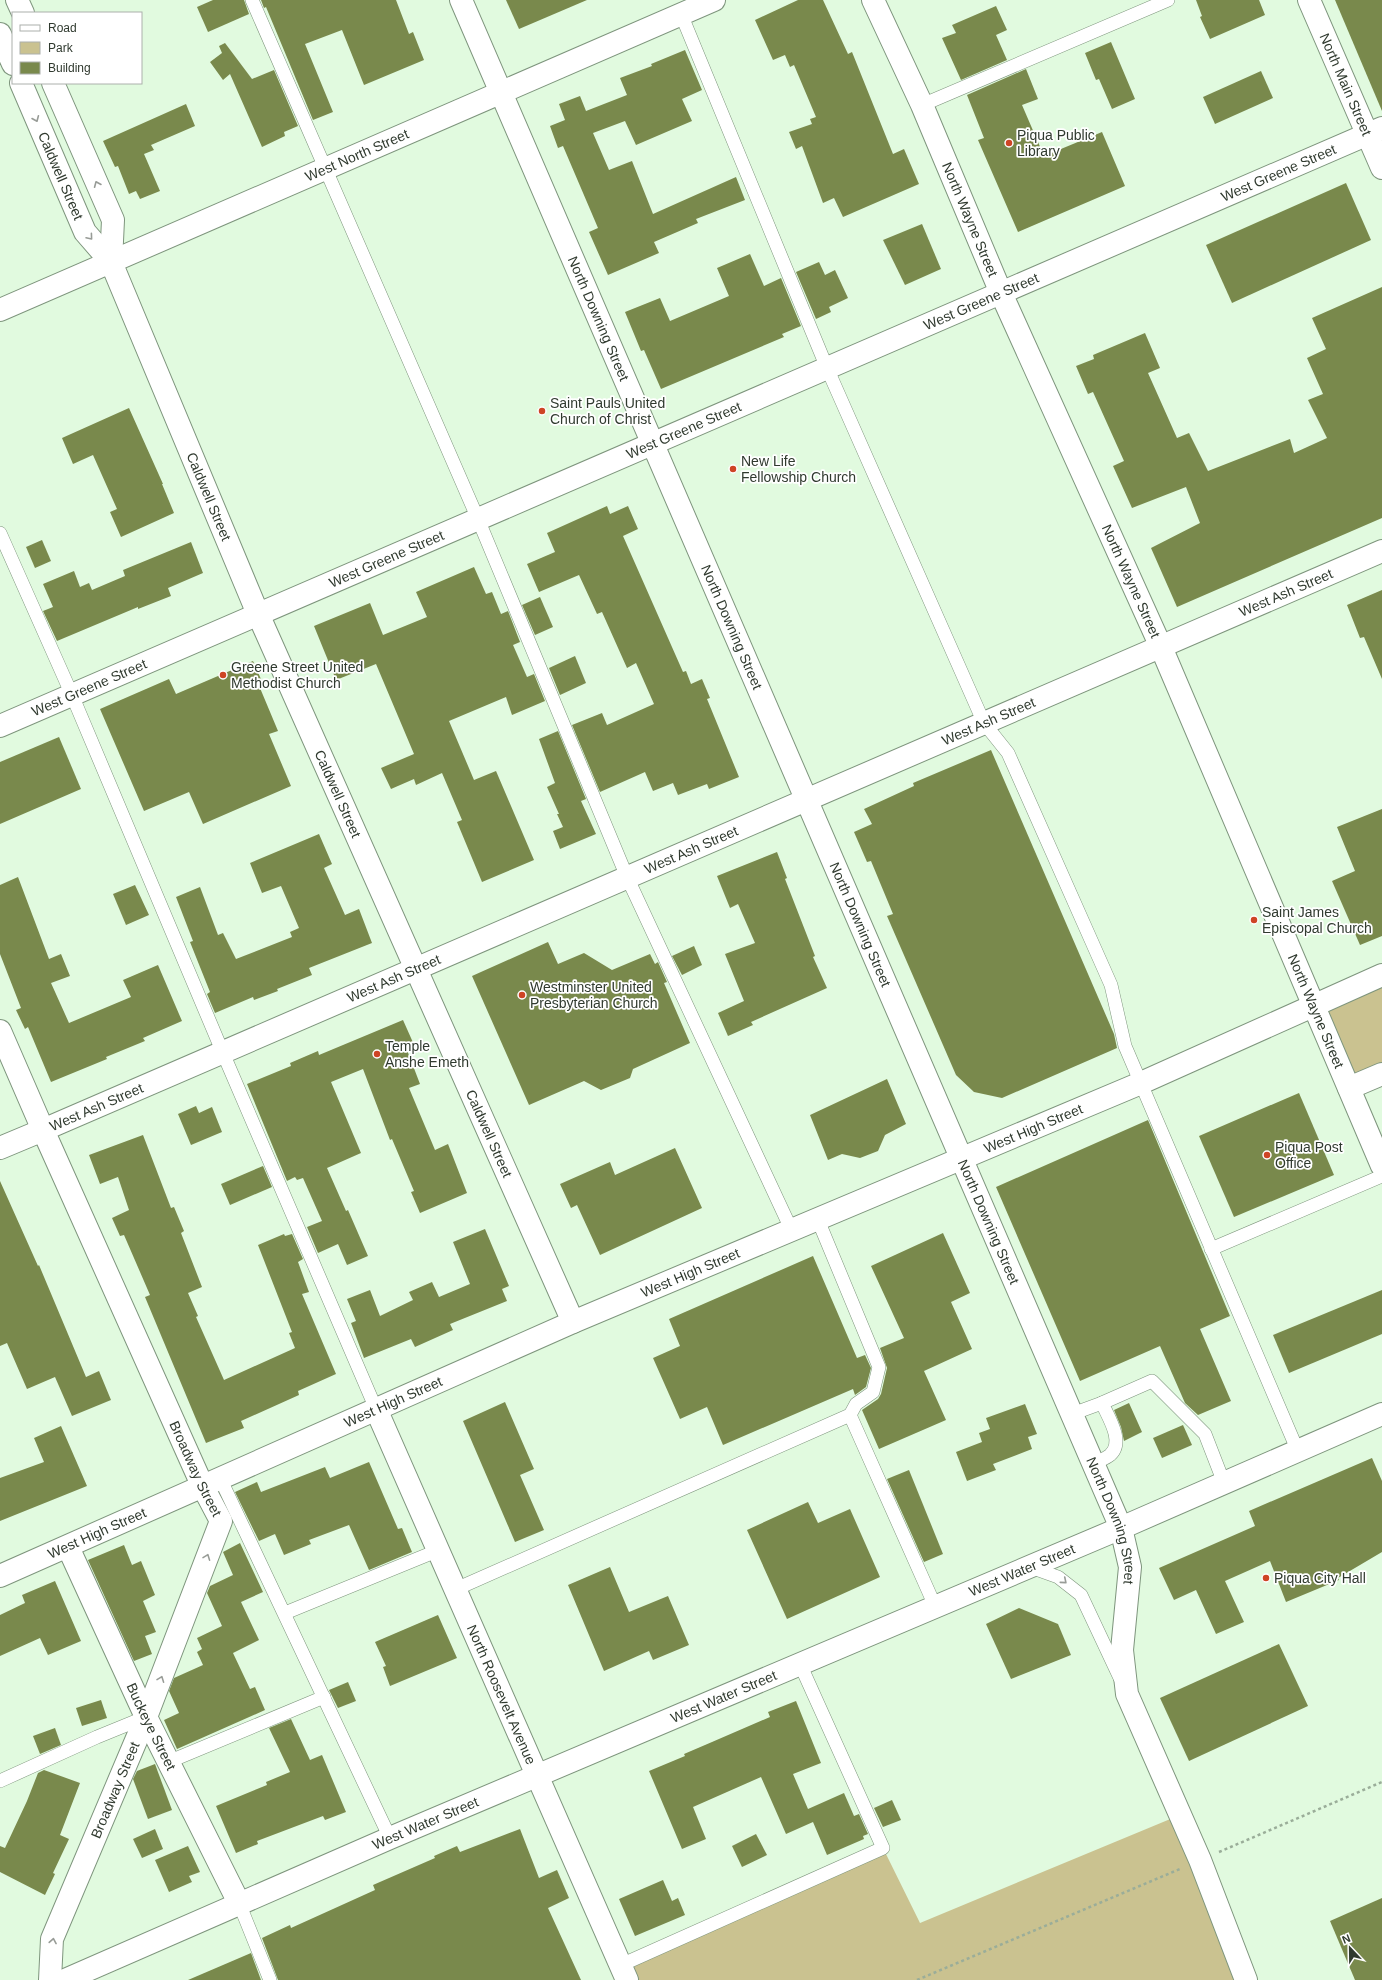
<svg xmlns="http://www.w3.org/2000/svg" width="1382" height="1980" viewBox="0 0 1382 1980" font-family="Helvetica,sans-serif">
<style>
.green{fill:#cac290}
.building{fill:#79894c}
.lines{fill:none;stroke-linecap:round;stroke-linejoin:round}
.lane-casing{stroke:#7e957d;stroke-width:14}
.street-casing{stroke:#7e957d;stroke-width:24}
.secondary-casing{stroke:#7e957d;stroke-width:24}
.primary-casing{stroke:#7e957d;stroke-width:24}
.path{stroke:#9aad99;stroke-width:2.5;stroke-dasharray:3 3;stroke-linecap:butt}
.lane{stroke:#fff;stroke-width:13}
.street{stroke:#fff;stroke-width:22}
.secondary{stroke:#fff;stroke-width:22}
.primary{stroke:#fff;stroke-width:22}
.oneway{stroke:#989c97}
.poi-dot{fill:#ce4425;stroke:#fff;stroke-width:1.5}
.labels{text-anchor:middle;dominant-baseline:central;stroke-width:3.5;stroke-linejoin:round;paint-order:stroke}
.street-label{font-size:14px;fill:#303a2f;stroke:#fff}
.poi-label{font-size:14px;fill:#303a2f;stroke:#fff;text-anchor:start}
</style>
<rect width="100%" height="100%" fill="#e1fadf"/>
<g class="green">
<polygon points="1382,975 1382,1074 1349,1088 1314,1004"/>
<polygon points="1180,1815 1246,1980 627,1980 621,1965 883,1848 920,1923"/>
</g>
<g class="building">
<polygon points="213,0 244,0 249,14 208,32 197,7"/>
<polygon points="261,0 396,0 409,34 413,32 424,60 364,85 342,30 305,44 333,112 313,120 266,7 264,8"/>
<polygon points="506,0 587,0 519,29"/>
<polygon points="798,0 823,0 848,54 852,52 893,154 904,149 919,184 843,217 834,198 823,203 802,146 796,149 789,132 812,124 810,119 816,117 794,65 790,67 785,55 773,60 755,20"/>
<polygon points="1196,0 1259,0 1265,15 1210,39 1200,17 1202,16"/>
<polygon points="1335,0 1382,0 1382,111"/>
<polygon points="996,6 1007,30 996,35 1007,60 961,80 942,38 956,33 952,25"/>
<polygon points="1111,42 1135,99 1112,109 1099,79 1096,80 1085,53"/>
<polygon points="225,43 252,79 274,70 298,126 284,132 285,136 262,147 230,74 223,80 210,62 222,53 219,46"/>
<polygon points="685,50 702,90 682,99 692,121 636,145 625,121 593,133 609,170 632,161 653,214 736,177 745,200 696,219 698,223 654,242 659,253 608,275 589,232 598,228 563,146 558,148 550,126 565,120 559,104 580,96 586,111 627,95 620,78 652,66 651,64"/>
<polygon points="1026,69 1038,99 1022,105 1044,156 1102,132 1125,186 1018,232 978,140 984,138 967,95"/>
<polygon points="1261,71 1273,98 1215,124 1203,97"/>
<polygon points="186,104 195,126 151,145 154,150 144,154 160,191 140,199 136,191 129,194 118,166 115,167 103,141"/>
<polygon points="1346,183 1371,240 1232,303 1206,245"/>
<polygon points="922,224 941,269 905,285 883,240"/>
<polygon points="750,254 764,286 781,278 801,326 782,334 784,337 661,389 644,350 641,351 625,312 660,298 670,321 729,296 717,268"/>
<polygon points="819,262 825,275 835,270 848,298 829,307 831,312 816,319 796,272"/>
<polygon points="1382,287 1382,518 1177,607 1151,548 1200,523 1186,487 1132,508 1113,466 1124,461 1093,392 1088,394 1076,366 1094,359 1093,355 1145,333 1160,368 1148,373 1177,438 1189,433 1208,471 1290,439 1294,453 1327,438 1308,400 1323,394 1307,358 1326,349 1312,318"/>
<polygon points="129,408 163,484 162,484 174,513 121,537 110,512 117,509 93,455 73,464 62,438"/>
<polygon points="607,506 610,514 628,506 638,529 623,536 683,672 686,671 691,684 702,679 710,698 707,699 739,777 709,789 707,784 678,795 673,783 653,791 645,772 600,792 572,725 602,713 607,725 654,704 636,663 627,668 602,612 597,614 579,575 539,592 527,564 555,552 547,533"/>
<polygon points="42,540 51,561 35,568 26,547"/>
<polygon points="191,542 203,573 168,588 171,596 138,609 138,607 57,641 43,611 53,607 43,584 74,571 80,587 89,583 92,590 125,576 123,570"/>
<polygon points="474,567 486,594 492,592 501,614 508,611 520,642 513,645 527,677 534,674 545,701 512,715 506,697 449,721 474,780 496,771 534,860 482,882 457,822 462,820 442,773 416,785 414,779 391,789 381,768 414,754 376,664 336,680 314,626 370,603 383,635 427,617 416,592"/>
<polygon points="1382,590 1382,679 1364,637 1360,638 1347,605"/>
<polygon points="540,597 553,627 535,635 522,605"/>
<polygon points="575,656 586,683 560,695 549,668"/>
<polygon points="253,661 264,686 260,688 278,731 269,734 291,786 203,824 189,792 144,811 100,709 169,679 176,694"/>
<polygon points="558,731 586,799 581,801 596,834 560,849 553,831 563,827 557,814 559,814 547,787 555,783 539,739"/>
<polygon points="59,737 81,789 0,824 0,762"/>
<polygon points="991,750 1114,1034 1117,1048 1002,1098 974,1092 956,1075 887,916 893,914 871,861 867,862 854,832 872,824 864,809 914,786 913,783"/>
<polygon points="1382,809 1382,936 1360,945 1332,881 1355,871 1337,827"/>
<polygon points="319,834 332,864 324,868 345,915 359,909 372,943 309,968 312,975 277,989 278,991 254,1000 253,997 215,1013 207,994 210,992 190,942 193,941 176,897 200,887 218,935 223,933 236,959 292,937 290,932 299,928 281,886 262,893 250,863"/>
<polygon points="777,852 787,878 785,879 815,956 813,957 827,988 751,1022 753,1025 728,1036 718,1013 744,1001 725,954 755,943 738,904 730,908 717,876"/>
<polygon points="18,877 49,959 61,954 70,976 51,983 69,1023 131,997 123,980 158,965 182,1021 143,1038 145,1041 106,1057 107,1059 51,1082 28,1027 25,1029 16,1010 21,1008 0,954 0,885"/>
<polygon points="135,885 149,915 126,925 113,894"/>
<polygon points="548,942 558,964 584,953 612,970 650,954 655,964 658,962 667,982 664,983 690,1043 633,1069 630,1078 601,1090 584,1081 529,1105 472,976"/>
<polygon points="694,946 702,965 682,975 672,956"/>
<polygon points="403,1020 415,1047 407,1050 420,1084 409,1088 435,1150 448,1144 467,1193 420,1213 411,1192 414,1191 392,1139 390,1140 363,1069 331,1082 361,1153 327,1168 346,1211 348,1210 368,1256 347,1265 338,1244 318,1253 307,1227 322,1221 303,1178 297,1180 295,1177 287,1181 247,1084 291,1066 290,1063 318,1051 319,1055"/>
<polygon points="887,1079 906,1124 885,1135 878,1151 860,1158 842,1154 828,1160 810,1115"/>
<polygon points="1299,1093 1334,1175 1234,1217 1199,1136"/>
<polygon points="196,1106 199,1113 212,1107 222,1132 191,1145 178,1114"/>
<polygon points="1148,1120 1230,1316 1200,1329 1231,1401 1198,1415 1185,1403 1160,1346 1080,1381 996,1187"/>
<polygon points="143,1135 171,1208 174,1207 184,1231 181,1233 202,1287 188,1293 198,1316 196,1317 224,1380 295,1348 289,1333 292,1332 258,1245 284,1234 285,1236 292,1234 303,1259 298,1262 309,1292 302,1294 336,1374 298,1391 299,1395 241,1421 244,1428 206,1443 145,1297 150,1295 124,1235 120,1236 112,1218 129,1210 118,1177 100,1184 89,1155"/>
<polygon points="675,1148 702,1208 600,1255 577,1205 571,1208 560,1184 610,1162 615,1175"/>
<polygon points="263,1166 272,1187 230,1205 221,1184"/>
<polygon points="0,1181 38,1266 39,1265 86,1377 99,1371 111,1400 72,1416 55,1377 27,1389 7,1343 0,1346"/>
<polygon points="485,1229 509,1286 502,1289 507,1301 450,1324 453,1330 415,1347 411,1339 364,1358 351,1323 356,1321 347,1299 370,1290 380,1316 413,1300 409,1292 432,1282 439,1297 470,1284 453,1242"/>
<polygon points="943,1233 970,1293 951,1302 972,1349 924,1371 946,1420 879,1449 862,1410 878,1399 881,1394 887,1368 880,1348 904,1338 871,1266"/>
<polygon points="813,1256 857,1358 865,1355 871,1368 866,1387 855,1395 853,1389 723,1445 707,1407 680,1419 653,1358 680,1346 669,1319"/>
<polygon points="1382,1290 1382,1334 1289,1373 1273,1335"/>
<polygon points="505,1402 534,1469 520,1475 544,1530 515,1542 463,1421"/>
<polygon points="1129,1403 1142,1432 1124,1441 1121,1427 1114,1410"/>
<polygon points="1025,1404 1037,1434 1028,1437 1032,1449 993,1464 996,1470 967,1481 956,1452 982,1442 979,1433 990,1429 986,1418"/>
<polygon points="1183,1425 1192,1445 1162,1458 1153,1438"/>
<polygon points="61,1426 87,1486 0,1521 0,1478 44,1462 34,1438"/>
<polygon points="1372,1458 1382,1481 1382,1552 1338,1578 1339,1580 1286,1602 1270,1561 1225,1581 1244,1622 1216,1634 1196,1590 1174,1600 1159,1568 1255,1526 1249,1511"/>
<polygon points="369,1462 398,1529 402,1528 412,1552 369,1570 349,1525 309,1540 311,1544 284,1555 275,1534 259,1541 235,1492 257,1482 261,1492 325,1467 330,1478"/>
<polygon points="909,1470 943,1554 924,1562 887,1479"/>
<polygon points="808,1502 818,1523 850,1509 880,1577 787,1619 747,1530"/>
<polygon points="240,1543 263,1592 241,1602 259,1640 233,1653 250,1689 255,1687 265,1710 177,1749 164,1720 179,1713 169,1691 174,1678 203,1665 197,1652 202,1649 197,1638 222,1626 207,1593 210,1586 233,1575 223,1552"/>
<polygon points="124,1545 132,1565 141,1561 155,1595 143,1601 156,1632 145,1636 152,1654 134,1661 88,1560"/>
<polygon points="610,1567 629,1612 668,1596 689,1645 653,1660 649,1651 604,1671 568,1585"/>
<polygon points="55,1581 81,1641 48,1655 40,1638 0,1656 0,1615 25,1603 22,1595"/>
<polygon points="1019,1608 1058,1624 1071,1655 1011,1679 986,1624"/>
<polygon points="438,1615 457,1658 390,1686 383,1667 386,1666 375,1642"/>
<polygon points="1279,1644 1308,1706 1189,1761 1160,1698"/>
<polygon points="348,1682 356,1701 338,1708 329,1690"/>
<polygon points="101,1700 107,1718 82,1726 76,1708"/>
<polygon points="796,1701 821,1763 793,1774 811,1816 808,1809 844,1793 854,1816 859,1814 868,1834 863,1836 864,1839 827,1855 813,1822 786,1834 761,1777 693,1807 706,1839 682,1849 649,1771 685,1756 684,1754 712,1742 770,1717 768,1712"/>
<polygon points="291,1719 310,1760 322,1755 346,1812 325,1820 323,1816 257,1841 258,1844 236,1853 216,1806 267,1785 266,1782 290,1772 269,1728"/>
<polygon points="55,1728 61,1745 40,1754 33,1736"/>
<polygon points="155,1764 172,1810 148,1819 133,1779 137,1771"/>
<polygon points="44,1770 80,1783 60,1835 69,1839 53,1873 55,1874 45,1895 0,1872 0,1846 5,1848 27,1801 38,1773"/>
<polygon points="892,1800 901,1820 883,1827 874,1808"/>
<polygon points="155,1829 163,1849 142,1858 133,1839"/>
<polygon points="520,1829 539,1878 557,1870 569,1898 548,1908 581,1980 278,1980 262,1938 290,1925 291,1928 375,1890 373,1885 435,1858 434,1856 457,1846 460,1852"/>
<polygon points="756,1834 767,1855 742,1867 732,1846"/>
<polygon points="188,1846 200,1872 189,1876 192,1882 169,1892 155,1860"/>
<polygon points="663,1880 672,1901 678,1898 685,1915 635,1936 619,1899"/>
<polygon points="1382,1898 1382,1980 1355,1980 1330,1921"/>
<polygon points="251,1953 261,1980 188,1980"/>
</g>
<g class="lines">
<defs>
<g id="lane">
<polyline points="252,0 478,519 627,877 792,1231"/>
<polyline points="681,14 827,368 984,723 1008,753 1111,985 1125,1046 1297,1449"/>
<polyline points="922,105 1168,0"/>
<polyline points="0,533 72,695 223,1053 376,1409"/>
<polyline points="818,1220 879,1367 873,1392 856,1404 850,1415"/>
<polyline points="1211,1249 1382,1176"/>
<polyline points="1102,1403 1152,1381 1205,1434 1224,1483"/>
<path d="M1072,1414l30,-11c6,14 23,39 8,52 -5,4 -12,6 -17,9"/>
<polyline points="220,1478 390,1838"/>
<polyline points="1030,1567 1058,1577 1081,1595 1120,1678"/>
<polyline points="456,1589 850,1415 935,1606"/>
<polyline points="285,1613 439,1550"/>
<polyline points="168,1762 324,1697"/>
<polyline points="0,1781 97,1737 146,1717"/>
<polyline points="239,1903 270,1980"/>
<polyline points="621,1965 883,1848 800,1664"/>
</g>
<g id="street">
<polyline points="17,0 23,13"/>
<path id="s1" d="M461,0l660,1528 9,39 -8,83 5,44 73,166 46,120"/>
<path id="s2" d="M873,0l49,105 79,188 160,354 221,519"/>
<polyline points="0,34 13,64"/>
<path id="s3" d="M21,83l64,149 26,30 147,352 315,708"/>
<polyline points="53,83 113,220 111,262"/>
<path id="s4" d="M0,310l714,-310"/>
<path id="s5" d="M0,726l1382,-598"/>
<polyline points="1349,1088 1382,1074"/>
<path id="s6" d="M0,1148l43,-18 159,355 19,36 -75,196 -94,222 -2,41"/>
<path id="s7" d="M376,1409l251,571"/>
<path id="s8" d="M68,1547l78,170 93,186"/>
<path id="s9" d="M0,1576l573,-254 568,-239 241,-108"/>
</g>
<g id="secondary">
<path id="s10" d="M1309,0l73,168"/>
<path id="s11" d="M0,1031l43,99 1339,-579"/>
</g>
<g id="primary">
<path id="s12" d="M65,1980l325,-142 731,-310 261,-114"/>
</g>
</defs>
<use href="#lane" class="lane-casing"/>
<use href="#street" class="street-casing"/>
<use href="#secondary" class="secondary-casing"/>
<use href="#primary" class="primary-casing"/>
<g class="path">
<polyline points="1219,1852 1382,1782"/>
<polyline points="917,1980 1180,1869"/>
</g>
<use href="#lane" class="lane"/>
<use href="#street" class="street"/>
<use href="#secondary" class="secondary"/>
<use href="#primary" class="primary"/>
</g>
<defs><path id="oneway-chevron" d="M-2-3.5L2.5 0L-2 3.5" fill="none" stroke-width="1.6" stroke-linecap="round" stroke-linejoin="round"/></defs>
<g class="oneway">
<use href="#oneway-chevron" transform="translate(36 119) rotate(67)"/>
<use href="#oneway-chevron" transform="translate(97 184) rotate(-113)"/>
<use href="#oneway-chevron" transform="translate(90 237) rotate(50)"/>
<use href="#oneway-chevron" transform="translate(207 1557) rotate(-69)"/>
<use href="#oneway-chevron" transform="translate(1064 1581) rotate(40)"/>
<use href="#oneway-chevron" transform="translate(161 1679) rotate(-69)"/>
<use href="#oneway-chevron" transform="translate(53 1941) rotate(-80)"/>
</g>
<g class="poi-dot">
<circle cx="1009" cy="143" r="4"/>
<circle cx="542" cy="411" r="4"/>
<circle cx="733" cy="469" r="4"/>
<circle cx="223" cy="675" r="4"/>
<circle cx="1254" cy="920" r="4"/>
<circle cx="522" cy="995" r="4"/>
<circle cx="377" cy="1054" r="4"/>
<circle cx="1267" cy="1155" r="4"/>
<circle cx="1266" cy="1578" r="4"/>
</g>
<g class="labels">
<g class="street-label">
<text stroke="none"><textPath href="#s10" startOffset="92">North Main Street</textPath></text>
<text stroke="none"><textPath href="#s4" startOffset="389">West North Street</textPath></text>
<text stroke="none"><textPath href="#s5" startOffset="1393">West Greene Street</textPath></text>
<text stroke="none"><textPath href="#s3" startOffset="101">Caldwell Street</textPath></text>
<text stroke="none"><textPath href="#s2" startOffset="240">North Wayne Street</textPath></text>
<text stroke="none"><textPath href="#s5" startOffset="1069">West Greene Street</textPath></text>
<text stroke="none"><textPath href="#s1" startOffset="347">North Downing Street</textPath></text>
<text stroke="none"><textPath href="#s5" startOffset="745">West Greene Street</textPath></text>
<text stroke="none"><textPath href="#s3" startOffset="456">Caldwell Street</textPath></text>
<text stroke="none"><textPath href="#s5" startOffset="421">West Greene Street</textPath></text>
<text stroke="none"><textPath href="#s2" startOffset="636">North Wayne Street</textPath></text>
<text stroke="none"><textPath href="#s11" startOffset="1462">West Ash Street</textPath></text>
<text stroke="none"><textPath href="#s1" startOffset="683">North Downing Street</textPath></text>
<text stroke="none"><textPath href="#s5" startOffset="97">West Greene Street</textPath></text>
<text stroke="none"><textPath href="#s11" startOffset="1138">West Ash Street</textPath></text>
<text stroke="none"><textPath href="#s3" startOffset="780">Caldwell Street</textPath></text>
<text stroke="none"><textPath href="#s11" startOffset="814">West Ash Street</textPath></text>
<text stroke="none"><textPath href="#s1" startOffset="1007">North Downing Street</textPath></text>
<text stroke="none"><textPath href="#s11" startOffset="490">West Ash Street</textPath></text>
<text stroke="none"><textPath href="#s2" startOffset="1104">North Wayne Street</textPath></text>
<text stroke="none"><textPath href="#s11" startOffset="166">West Ash Street</textPath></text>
<text stroke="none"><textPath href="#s9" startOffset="1126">West High Street</textPath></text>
<text stroke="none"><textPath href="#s3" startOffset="1152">Caldwell Street</textPath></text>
<text stroke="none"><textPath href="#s1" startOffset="1331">North Downing Street</textPath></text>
<text stroke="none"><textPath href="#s9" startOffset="754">West High Street</textPath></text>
<text stroke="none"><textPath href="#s9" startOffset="430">West High Street</textPath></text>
<text stroke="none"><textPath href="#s6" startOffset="418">Broadway Street</textPath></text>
<text stroke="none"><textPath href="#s1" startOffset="1655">North Downing Street</textPath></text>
<text stroke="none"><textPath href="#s9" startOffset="106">West High Street</textPath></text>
<text stroke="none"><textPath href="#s12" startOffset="1041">West Water Street</textPath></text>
<text stroke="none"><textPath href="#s7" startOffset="312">North Roosevelt Avenue</textPath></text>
<text stroke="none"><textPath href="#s12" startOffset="717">West Water Street</textPath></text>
<text stroke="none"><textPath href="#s8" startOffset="198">Buckeye Street</textPath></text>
<text transform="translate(115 1790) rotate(-67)">Broadway Street</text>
<text stroke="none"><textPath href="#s12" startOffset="393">West Water Street</textPath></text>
</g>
<g class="poi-label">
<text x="1017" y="135">Piqua Public<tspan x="1017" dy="16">Library</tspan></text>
<text x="550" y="403">Saint Pauls United<tspan x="550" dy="16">Church of Christ</tspan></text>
<text x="741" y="461">New Life<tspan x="741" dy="16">Fellowship Church</tspan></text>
<text x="231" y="667">Greene Street United<tspan x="231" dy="16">Methodist Church</tspan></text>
<text x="1262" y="912">Saint James<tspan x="1262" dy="16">Episcopal Church</tspan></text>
<text x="530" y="987">Westminster United<tspan x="530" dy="16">Presbyterian Church</tspan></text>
<text x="385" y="1046">Temple<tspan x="385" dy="16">Anshe Emeth</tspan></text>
<text x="1275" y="1147">Piqua Post<tspan x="1275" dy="16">Office</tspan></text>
<text x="1274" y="1578">Piqua City Hall</text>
</g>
</g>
<rect x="12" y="12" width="130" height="72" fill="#ffffff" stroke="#acb0ac"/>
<rect x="20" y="25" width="20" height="6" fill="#ffffff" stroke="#acb0ac"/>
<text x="48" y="32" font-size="12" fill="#303a2f">Road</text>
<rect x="20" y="42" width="20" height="12" fill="#cac290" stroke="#acb0ac"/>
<text x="48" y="52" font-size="12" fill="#303a2f">Park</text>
<rect x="20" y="62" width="20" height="12" fill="#79894c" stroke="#acb0ac"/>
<text x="48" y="72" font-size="12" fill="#303a2f">Building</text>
<g transform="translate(1350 1948) rotate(338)" stroke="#ffffff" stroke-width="3" paint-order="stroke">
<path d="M0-3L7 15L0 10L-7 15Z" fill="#303a2f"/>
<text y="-6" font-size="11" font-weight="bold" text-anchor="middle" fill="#303a2f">N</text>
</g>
</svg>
